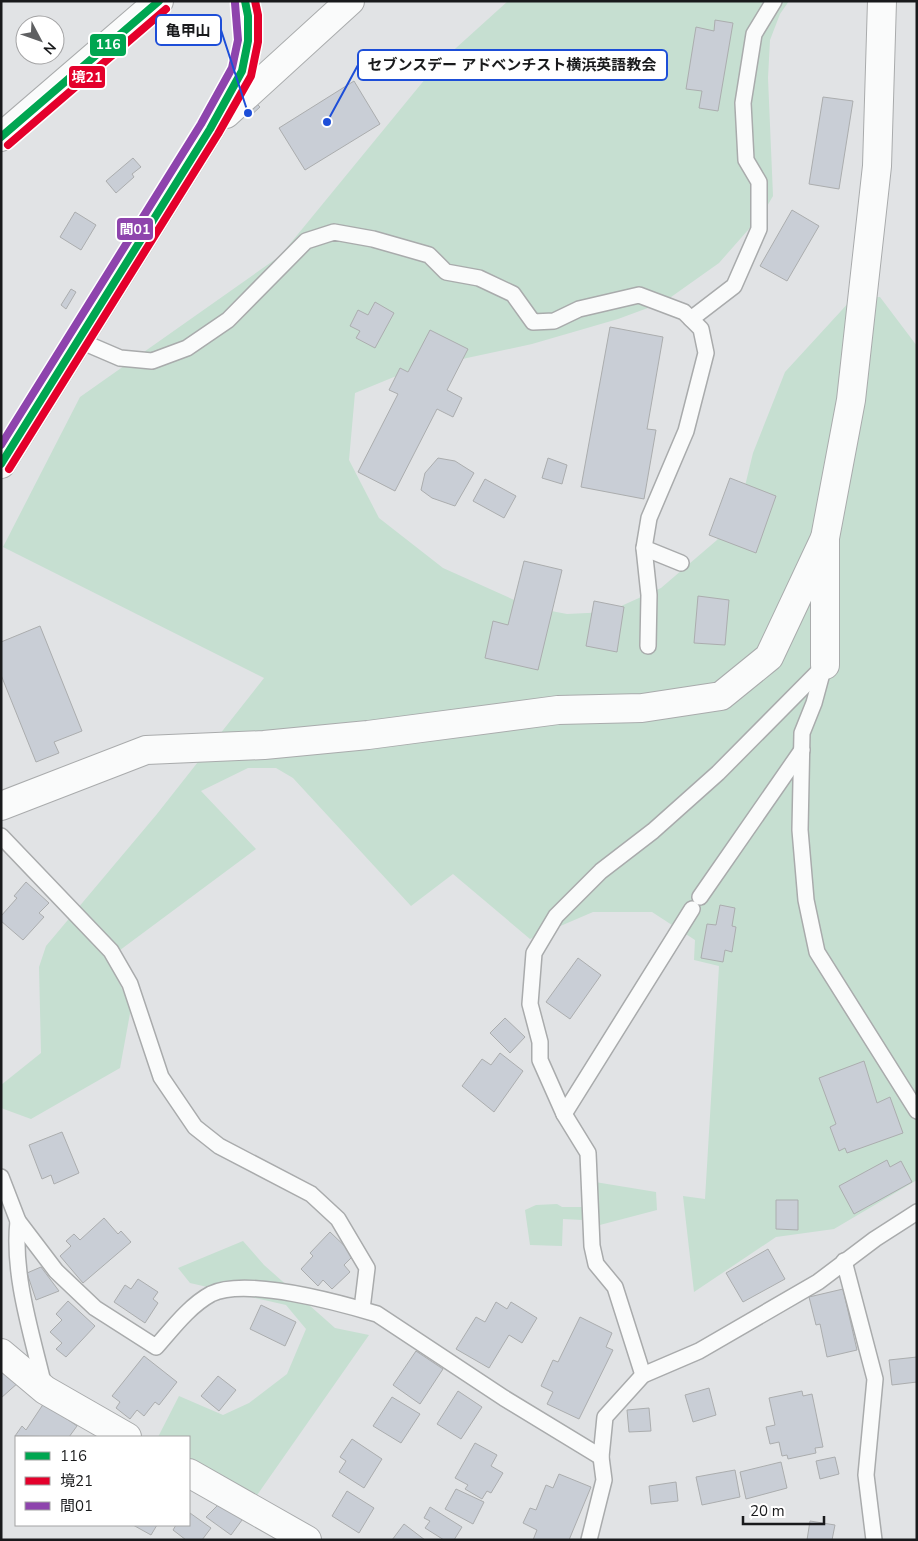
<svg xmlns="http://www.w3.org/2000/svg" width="918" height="1541" viewBox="0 0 918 1541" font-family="'Nunito Sans','Noto Sans JP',sans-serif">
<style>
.green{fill:#c6dfd1}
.building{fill:#c9ced6;stroke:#abadae}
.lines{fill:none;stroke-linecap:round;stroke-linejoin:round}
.lane-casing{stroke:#a9abac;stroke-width:18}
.street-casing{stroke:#a9abac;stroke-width:30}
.secondary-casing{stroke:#a9abac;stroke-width:30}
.highway-casing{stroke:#a9abac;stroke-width:30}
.lane{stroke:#fafbfb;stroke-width:15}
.street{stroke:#fafbfb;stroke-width:28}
.secondary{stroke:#fafbfb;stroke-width:28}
.highway{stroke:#fafbfb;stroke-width:28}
.bus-1-casing{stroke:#fff;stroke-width:11}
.bus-2-casing{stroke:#fff;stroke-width:11}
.bus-3-casing{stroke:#fff;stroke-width:11}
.bus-1{stroke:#00a651;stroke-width:8}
.bus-2{stroke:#e4002b;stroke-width:8}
.bus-3{stroke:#8e44ad;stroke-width:8}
.leader{fill:none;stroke:#1d4ed8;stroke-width:2}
.callout-dot{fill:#1d4ed8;stroke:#fff;stroke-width:2}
.callout{fill:#fff;stroke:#1d4ed8;stroke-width:2}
.callout-label{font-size:15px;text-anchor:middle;font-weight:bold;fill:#191a1c}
.line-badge{stroke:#fff;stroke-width:2}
.badge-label{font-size:14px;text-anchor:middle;font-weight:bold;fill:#fff}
</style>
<rect width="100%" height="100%" fill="#e1e3e5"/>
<g class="green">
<polygon points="508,1 789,1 780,14 770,40 768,78 773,196 763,213 719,263 664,302 618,319 532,344 411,370 355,393 349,460 379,518 443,568 530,607 567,614 608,612 661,588 717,540 738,515 753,453 785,372 852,299 880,297 917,346 917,1180 834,1229 776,1237 694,1292 683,1196 705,1199 719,966 694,960 695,940 652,912 593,912 530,939 453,874 411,906 293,778 276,768 248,768 201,791 256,849 108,959 131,1008 120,1068 31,1119 1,1108 1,1085 41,1053 39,967 46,946 157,814 264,678 3,547 80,397 280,256 435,67"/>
<polygon points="595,1182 656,1192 657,1210 596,1226"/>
<polygon points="557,1204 562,1207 583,1207 583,1220 563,1219 562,1246 530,1245 525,1210 536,1205"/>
<polygon points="243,1241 264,1265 335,1328 369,1335 253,1501 189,1459 189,1437 158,1437 179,1396 223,1415 249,1403 287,1374 306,1329 286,1305 190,1283 178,1268"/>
</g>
<g class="building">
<polygon points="715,20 733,23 718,111 699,108 702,91 686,89 696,27 714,31"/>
<polygon points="354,81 380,124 305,170 279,128"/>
<polygon points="823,97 853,101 839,189 809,184"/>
<polygon points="256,103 260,107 248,118 245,114"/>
<polygon points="133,158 141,167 132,174 134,177 116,193 106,181"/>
<polygon points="792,210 819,226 787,281 760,266"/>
<polygon points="75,212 96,225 81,250 60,237"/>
<polygon points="71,289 76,292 66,309 61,305"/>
<polygon points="375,302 394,313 375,348 356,338 360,331 350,326 358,310 368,315"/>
<polygon points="610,327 663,337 647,429 656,430 644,499 581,487"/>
<polygon points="430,330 468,349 447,390 462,398 453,417 437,409 395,491 358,472 398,394 389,390 400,368 408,372"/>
<polygon points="438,458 455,461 474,473 455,506 432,498 421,490 425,473"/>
<polygon points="548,458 567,465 562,484 542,478"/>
<polygon points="730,478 776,496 756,553 709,535"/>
<polygon points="485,479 516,496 504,518 473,501"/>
<polygon points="524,561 562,570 538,670 485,658 493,621 508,625"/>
<polygon points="698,596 729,600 725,645 694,643"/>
<polygon points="594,601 624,607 617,652 586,646"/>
<polygon points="40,626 82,731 54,742 59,753 36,762 1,675 1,642"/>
<polygon points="26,882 49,903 39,913 44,917 23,940 1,921 1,916 17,898 14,896"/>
<polygon points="720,905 735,908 732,926 736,927 732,952 725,950 723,962 701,958 707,924 716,925"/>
<polygon points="578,958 601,975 570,1019 546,1002"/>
<polygon points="505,1018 525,1037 510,1053 490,1033"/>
<polygon points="500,1053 523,1071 494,1112 462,1086 482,1059 491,1065"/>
<polygon points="864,1061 877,1103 890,1097 903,1133 847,1153 845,1148 839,1151 830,1127 836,1124 819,1078"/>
<polygon points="62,1132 79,1173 54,1184 51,1175 42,1179 29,1145"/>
<polygon points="887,1160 890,1167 901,1161 912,1182 854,1214 839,1186"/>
<polygon points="776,1200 798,1200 798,1230 776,1229"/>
<polygon points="104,1218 118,1234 121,1231 131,1242 83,1283 60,1256 71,1246 66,1241 74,1234 80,1240"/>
<polygon points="330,1232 354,1255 344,1265 350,1272 332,1289 323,1280 318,1286 301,1269 313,1256 310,1253"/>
<polygon points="768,1249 785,1279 743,1302 726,1273"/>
<polygon points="41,1267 59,1291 36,1300 27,1273"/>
<polygon points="138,1279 158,1292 153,1299 158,1303 145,1323 114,1302 125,1285 131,1289"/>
<polygon points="843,1289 857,1350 827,1357 820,1324 816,1325 809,1297"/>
<polygon points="68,1301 95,1326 66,1357 56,1349 62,1343 50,1332 62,1320 56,1314"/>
<polygon points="496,1302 507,1309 511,1302 537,1318 522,1343 509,1335 489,1368 456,1349 476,1317 485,1322"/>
<polygon points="261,1305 296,1322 285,1346 250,1329"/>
<polygon points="580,1317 612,1333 606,1347 613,1350 579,1419 547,1404 553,1392 541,1386 553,1360 558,1362"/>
<polygon points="416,1351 443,1369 420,1404 393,1385"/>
<polygon points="144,1356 177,1382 159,1405 155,1402 144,1416 137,1410 130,1419 116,1408 120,1402 112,1396"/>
<polygon points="917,1357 917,1382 892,1385 889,1360"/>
<polygon points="1,1364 19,1382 1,1398"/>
<polygon points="218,1376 236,1390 219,1411 201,1396"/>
<polygon points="709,1388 716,1415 693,1422 685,1395"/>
<polygon points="458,1391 482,1407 461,1439 437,1424"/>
<polygon points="802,1391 803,1396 812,1394 823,1447 815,1448 816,1453 788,1459 787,1455 782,1456 779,1442 770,1444 766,1427 775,1425 769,1398"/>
<polygon points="392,1397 420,1414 401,1443 373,1426"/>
<polygon points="44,1403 77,1426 69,1437 15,1436 22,1426 26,1430"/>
<polygon points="649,1408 651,1431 629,1432 627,1410"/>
<polygon points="352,1439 382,1459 364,1488 339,1472 346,1461 340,1457"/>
<polygon points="475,1443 497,1455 491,1466 503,1473 491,1493 487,1491 482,1499 465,1489 468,1485 455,1478"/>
<polygon points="835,1457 839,1474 820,1479 816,1461"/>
<polygon points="781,1462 787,1488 746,1499 740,1472"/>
<polygon points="735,1470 740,1497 702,1505 696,1477"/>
<polygon points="559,1474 591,1487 569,1540 533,1540 537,1530 523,1523 530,1508 536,1510 546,1485 553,1488"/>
<polygon points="676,1482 678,1501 651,1504 649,1486"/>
<polygon points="456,1489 484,1502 473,1524 445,1509"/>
<polygon points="347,1491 374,1508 359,1533 332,1516"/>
<polygon points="223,1500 245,1516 231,1535 206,1517"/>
<polygon points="430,1507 462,1527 454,1540 444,1540 425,1528 430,1521 424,1518"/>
<polygon points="190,1513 211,1528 202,1540 186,1540 173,1530 176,1525 189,1525"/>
<polygon points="810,1521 835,1525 832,1540 807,1540"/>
<polygon points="404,1524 425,1540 392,1540"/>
<polygon points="133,1525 157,1525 151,1535"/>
</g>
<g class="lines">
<defs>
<g id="lane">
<polyline points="691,319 734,286 759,229 759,182 746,160 743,103 754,34 774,1"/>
<polyline points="78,340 120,358 152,361 187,348 228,320 306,241 334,232 373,239 429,255 446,272 479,278 513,294 533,322 554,321 579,309 639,295 684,312 701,329 706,353 686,431 649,518 644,548 649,595 648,646"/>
<polyline points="644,548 681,563"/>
<polyline points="824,666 814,703 802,733 800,830 806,900 817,952 917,1111"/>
<polyline points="1,836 111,951 130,984 161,1077 195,1127 219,1146 311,1194 338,1219 367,1268 362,1309"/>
<polyline points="700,897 802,750"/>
<polyline points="564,1114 692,909"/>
<path d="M1,1177l17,44 38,50 39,37 61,39c16,-18 33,-41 55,-53 35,-17 129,9 166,20l127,84 97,59"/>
<path d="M18,1221c-6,53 14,114 26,165"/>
<polyline points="844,1261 875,1379 866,1475 874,1540"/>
<polyline points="643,1375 615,1287 596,1264 592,1246 588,1153 564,1114 540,1060 540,1042 530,1004 534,953 556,916 601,871 653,831 718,773 825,665"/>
<polyline points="589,1540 604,1480 601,1457 605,1417 643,1375 699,1351 818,1282 875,1239 917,1212"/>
</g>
<g id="street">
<polyline points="825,665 825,538 851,400 877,166 882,1"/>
<polyline points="1,806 146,750 264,745 368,735 558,710 642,708 721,696 769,657 825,538"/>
<polyline points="1,1353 45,1390 127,1437"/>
<polyline points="189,1473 307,1540"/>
</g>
<g id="secondary">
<polyline points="226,114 350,1"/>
<polyline points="1,464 210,129 242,71 248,41 248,16 245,1"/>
</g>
<polyline id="highway" points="1,137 159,1"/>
</defs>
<use href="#lane" class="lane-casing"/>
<use href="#street" class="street-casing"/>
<use href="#secondary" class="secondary-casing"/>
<use href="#highway" class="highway-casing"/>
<use href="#lane" class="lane"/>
<use href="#street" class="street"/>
<use href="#secondary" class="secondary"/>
<use href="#highway" class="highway"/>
<defs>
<g id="bus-1">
<polyline points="1,137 159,1"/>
<polyline points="1,464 210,129 242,71 248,41 248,16 245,1"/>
</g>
<g id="bus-2">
<polyline points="8,145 166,9"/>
<polyline points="9,469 218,134 251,76 258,42 258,15 255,1"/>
</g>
<polyline id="bus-3" points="1,445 201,124 232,68 238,40 235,3"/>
</defs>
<use href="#bus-1" class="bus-1-casing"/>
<use href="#bus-2" class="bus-2-casing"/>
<use href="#bus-3" class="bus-3-casing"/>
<use href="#bus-1" class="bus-1"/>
<use href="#bus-2" class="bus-2"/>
<use href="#bus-3" class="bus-3"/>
</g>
<path class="leader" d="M248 113L221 30M327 122L358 65"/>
<g class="callout-dot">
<circle cx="248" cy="113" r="5"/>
<circle cx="327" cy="122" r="5"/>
</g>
<g class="callout">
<rect x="156" y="15" width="65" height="30" rx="5"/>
<rect x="358" y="50" width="309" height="30" rx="5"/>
</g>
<g class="callout-label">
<text x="188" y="36">亀甲山</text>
<text x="512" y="70">セブンスデー アドベンチスト横浜英語教会</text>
</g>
<g class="line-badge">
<rect x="89" y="33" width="38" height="24" rx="5" fill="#00a651"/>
<rect x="68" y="65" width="38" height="24" rx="5" fill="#e4002b"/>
<rect x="116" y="217" width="38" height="24" rx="5" fill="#8e44ad"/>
</g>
<g class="badge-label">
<text x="108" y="49">116</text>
<text x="87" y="82">境21</text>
<text x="135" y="234">間01</text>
</g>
<rect width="918" height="1541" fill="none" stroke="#191a1c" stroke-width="5"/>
<rect x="15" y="1436" width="175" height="90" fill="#ffffff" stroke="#a3a3a4"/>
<rect x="25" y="1452" width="25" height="8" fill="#00a651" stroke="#a3a3a4"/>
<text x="60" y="1461" font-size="15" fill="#191a1c">116</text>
<rect x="25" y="1477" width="25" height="8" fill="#e4002b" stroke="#a3a3a4"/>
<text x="60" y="1486" font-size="15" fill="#191a1c">境21</text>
<rect x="25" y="1502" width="25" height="8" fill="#8e44ad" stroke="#a3a3a4"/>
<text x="60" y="1511" font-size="15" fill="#191a1c">間01</text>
<g transform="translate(40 40) rotate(131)"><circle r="24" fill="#ffffff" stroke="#a3a3a4"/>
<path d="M0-4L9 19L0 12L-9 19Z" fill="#5f6062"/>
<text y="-8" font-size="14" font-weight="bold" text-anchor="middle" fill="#191a1c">N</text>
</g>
<path d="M743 1516v8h81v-8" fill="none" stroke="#191a1c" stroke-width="2.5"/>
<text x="750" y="1516" font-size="15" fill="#191a1c" stroke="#ffffff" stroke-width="4" paint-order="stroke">20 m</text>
</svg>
